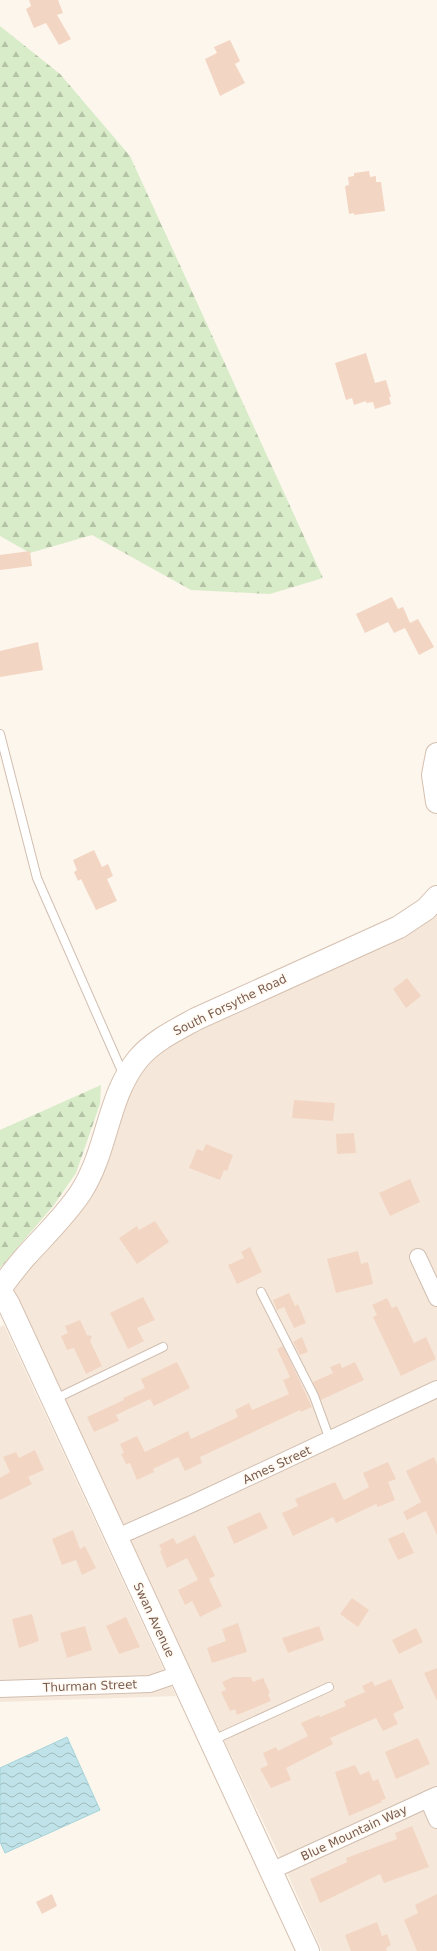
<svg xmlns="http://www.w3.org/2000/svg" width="437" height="1951" viewBox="0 0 437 1951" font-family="'DejaVu Sans',sans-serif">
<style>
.residential{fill:#f5e8da}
.forest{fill:url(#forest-firs)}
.water{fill:url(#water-waves);stroke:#a5d3da}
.building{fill:#f3d5c3}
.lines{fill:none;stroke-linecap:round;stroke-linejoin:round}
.lane-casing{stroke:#d1beb0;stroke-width:10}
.street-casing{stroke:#d1beb0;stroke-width:18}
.secondary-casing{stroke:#d6c0b0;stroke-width:24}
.lane{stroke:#fff;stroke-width:8}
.street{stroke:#fff;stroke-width:16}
.secondary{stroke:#fff;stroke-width:22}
.labels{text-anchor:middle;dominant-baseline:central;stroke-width:3.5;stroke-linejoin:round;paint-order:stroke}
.street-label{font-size:12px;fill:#7a5c4d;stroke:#fffaf3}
</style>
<defs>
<pattern id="forest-firs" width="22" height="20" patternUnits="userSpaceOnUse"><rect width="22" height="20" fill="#d8ecc9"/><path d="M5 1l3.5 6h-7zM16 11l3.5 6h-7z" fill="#b4c2a5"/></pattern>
<pattern id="water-waves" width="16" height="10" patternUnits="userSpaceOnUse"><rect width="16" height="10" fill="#bfe3e8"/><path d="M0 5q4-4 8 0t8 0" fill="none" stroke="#a0bbbe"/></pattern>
</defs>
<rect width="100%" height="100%" fill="#fdf6ec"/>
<g class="residential">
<polygon points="437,913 437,1951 322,1951 279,1855 11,1295 26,1263 94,1192 132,1083 161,1049 322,972"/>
<polygon points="4,1325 176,1696 0,1702 0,1327"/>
</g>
<g class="forest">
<polygon points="0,26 60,74 130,156 323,578 270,594 191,590 92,535 30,553 0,536"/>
<polygon points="101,1085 100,1104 76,1173 54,1205 0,1268 0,1130"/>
</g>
<polygon class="water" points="67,1737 100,1810 5,1853 0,1842 0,1768"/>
<g class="building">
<polygon points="29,0 58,0 63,13 57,15 71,39 59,45 46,23 34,28 26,9 31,6"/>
<polygon points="230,40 240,61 235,64 245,83 220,96 205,59 217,53 214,47"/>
<polygon points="369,171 370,177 376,176 376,182 381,182 385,211 354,215 354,213 349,214 345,186 349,185 348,177 354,176 354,173"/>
<polygon points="366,353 375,383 386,380 391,397 389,397 391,404 375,409 373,402 366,403 366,401 354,405 352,398 346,400 335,363"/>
<polygon points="30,551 32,566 0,570 0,555"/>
<polygon points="392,597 398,609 403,607 410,623 418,619 434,647 419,655 405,628 394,633 388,622 365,633 356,614"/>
<polygon points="38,642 43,670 0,677 0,651"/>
<polygon points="94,850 102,867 108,864 113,876 107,879 117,901 96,910 81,879 78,881 74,872 77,870 73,860"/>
<polygon points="407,978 421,996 406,1008 393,989"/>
<polygon points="294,1100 335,1103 333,1121 292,1118"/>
<polygon points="354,1133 356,1153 337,1154 336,1134"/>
<polygon points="206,1144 233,1155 227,1171 224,1170 220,1180 189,1168 197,1149 203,1151"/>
<polygon points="410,1179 420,1202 390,1216 379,1193"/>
<polygon points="155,1221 169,1242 137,1264 119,1238 137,1226 139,1230"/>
<polygon points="250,1247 262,1272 237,1284 228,1265 244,1258 241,1252"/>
<polygon points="358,1251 361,1264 368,1262 373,1284 336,1293 327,1259"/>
<polygon points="289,1293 295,1306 298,1304 306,1323 294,1328 284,1307 277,1310 273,1300"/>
<polygon points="143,1297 155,1320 137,1328 144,1341 128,1349 110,1313"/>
<polygon points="387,1298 392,1308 397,1306 414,1343 426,1337 436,1359 401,1376 373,1317 377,1315 372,1305"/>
<polygon points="80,1320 87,1335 92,1336 90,1341 102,1366 86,1374 74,1348 67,1350 61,1336 68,1333 65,1326"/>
<polygon points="302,1337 308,1352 300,1355 293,1342"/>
<polygon points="283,1346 312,1407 301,1412 300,1410 200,1457 202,1463 185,1471 178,1457 153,1469 154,1472 137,1480 130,1463 126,1464 121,1454 124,1453 120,1444 137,1436 145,1452 188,1431 191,1439 238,1417 235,1410 249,1403 252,1410 289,1394 283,1380 290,1377 277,1349"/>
<polygon points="177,1362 190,1388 154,1406 150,1399 116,1415 119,1421 94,1432 87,1417 124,1400 123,1398 145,1388 141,1379"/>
<polygon points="355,1362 364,1380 321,1400 313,1382 333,1373 330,1367 340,1363 342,1368"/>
<polygon points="35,1450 44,1470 28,1477 32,1484 0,1500 0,1478 10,1472 3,1457 16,1452 19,1458"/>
<polygon points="434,1457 437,1464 437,1535 426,1511 407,1520 403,1512 421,1502 406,1471"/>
<polygon points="388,1462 396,1479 388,1482 395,1500 378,1507 376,1504 336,1523 333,1517 293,1536 282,1513 298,1506 295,1499 335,1482 344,1500 369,1487 363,1473"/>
<polygon points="260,1512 268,1528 234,1544 227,1527"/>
<polygon points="73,1530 80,1549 85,1546 96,1568 82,1575 76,1560 62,1565 52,1539"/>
<polygon points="404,1532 414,1553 398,1560 388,1539"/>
<polygon points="195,1535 215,1576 209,1579 222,1606 200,1617 192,1601 185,1605 178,1590 198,1580 187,1558 167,1568 160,1551 162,1550 159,1545 173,1538 177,1544"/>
<polygon points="352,1598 369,1610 358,1627 340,1614"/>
<polygon points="32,1614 39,1641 19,1648 12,1619"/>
<polygon points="126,1617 140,1647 119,1654 106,1626"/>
<polygon points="238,1623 247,1652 212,1663 207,1648 226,1641 222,1629"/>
<polygon points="85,1626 92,1650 67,1658 60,1633"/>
<polygon points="319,1626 324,1640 288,1653 282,1638"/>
<polygon points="416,1628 423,1642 399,1654 392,1640"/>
<polygon points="437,1668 437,1701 424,1673"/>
<polygon points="233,1677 251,1677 253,1682 263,1678 270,1693 268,1694 271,1701 237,1715 235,1709 230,1711 221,1692 226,1690 222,1682"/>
<polygon points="391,1679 404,1708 393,1714 398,1724 383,1731 376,1718 330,1738 333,1744 286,1768 291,1780 271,1788 260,1769 268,1765 263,1753 276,1747 278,1751 308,1736 301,1723 319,1715 320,1717 346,1706 344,1701 365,1692 362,1686 372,1681 375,1686"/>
<polygon points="418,1738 430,1764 396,1779 385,1752"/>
<polygon points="355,1765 360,1775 369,1771 373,1781 378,1779 386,1799 381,1800 382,1802 349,1816 335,1772"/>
<polygon points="412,1826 429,1867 384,1883 380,1874 320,1903 310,1879 347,1862 346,1858 397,1839 395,1833"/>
<polygon points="52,1894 57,1906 42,1914 36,1902"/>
<polygon points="437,1894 437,1951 417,1951 404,1920 418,1913 415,1905"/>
<polygon points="377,1922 382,1936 387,1934 391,1945 386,1948 387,1951 351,1951 345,1935"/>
</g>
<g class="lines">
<defs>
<g id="lane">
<polyline points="0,734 37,878 124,1076"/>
<polyline points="261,1292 314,1396 330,1440"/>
<polyline points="53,1400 163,1347"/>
<polyline points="211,1741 329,1687"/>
</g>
<g id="street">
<polyline points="418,1257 437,1298"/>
<polyline points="115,1538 194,1503 437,1389"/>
<polyline points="0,1689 150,1684 179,1674"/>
<polyline points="428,1799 437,1820"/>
<polyline points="271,1871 437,1795"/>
</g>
<g id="secondary">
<polyline points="437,754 433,775 437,802"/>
<path d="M0,1289c8,-11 17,-23 26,-33 19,-21 40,-41 55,-64 27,-42 26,-95 57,-133 15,-18 38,-29 58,-40l203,-92 27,-18 11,-12"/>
<polyline points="0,1290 9,1305 308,1951"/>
</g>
</defs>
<use href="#lane" class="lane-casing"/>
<use href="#street" class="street-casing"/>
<use href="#secondary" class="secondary-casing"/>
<use href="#lane" class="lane"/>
<use href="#street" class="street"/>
<use href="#secondary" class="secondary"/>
</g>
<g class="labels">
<g class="street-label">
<text transform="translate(230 1005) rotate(-26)">South Forsythe Road</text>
<text transform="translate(277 1465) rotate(-25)">Ames Street</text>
<text transform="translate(154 1620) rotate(65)">Swan Avenue</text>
<text transform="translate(90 1686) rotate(-2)">Thurman Street</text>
<text transform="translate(354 1833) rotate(-25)">Blue Mountain Way</text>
</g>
</g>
</svg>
